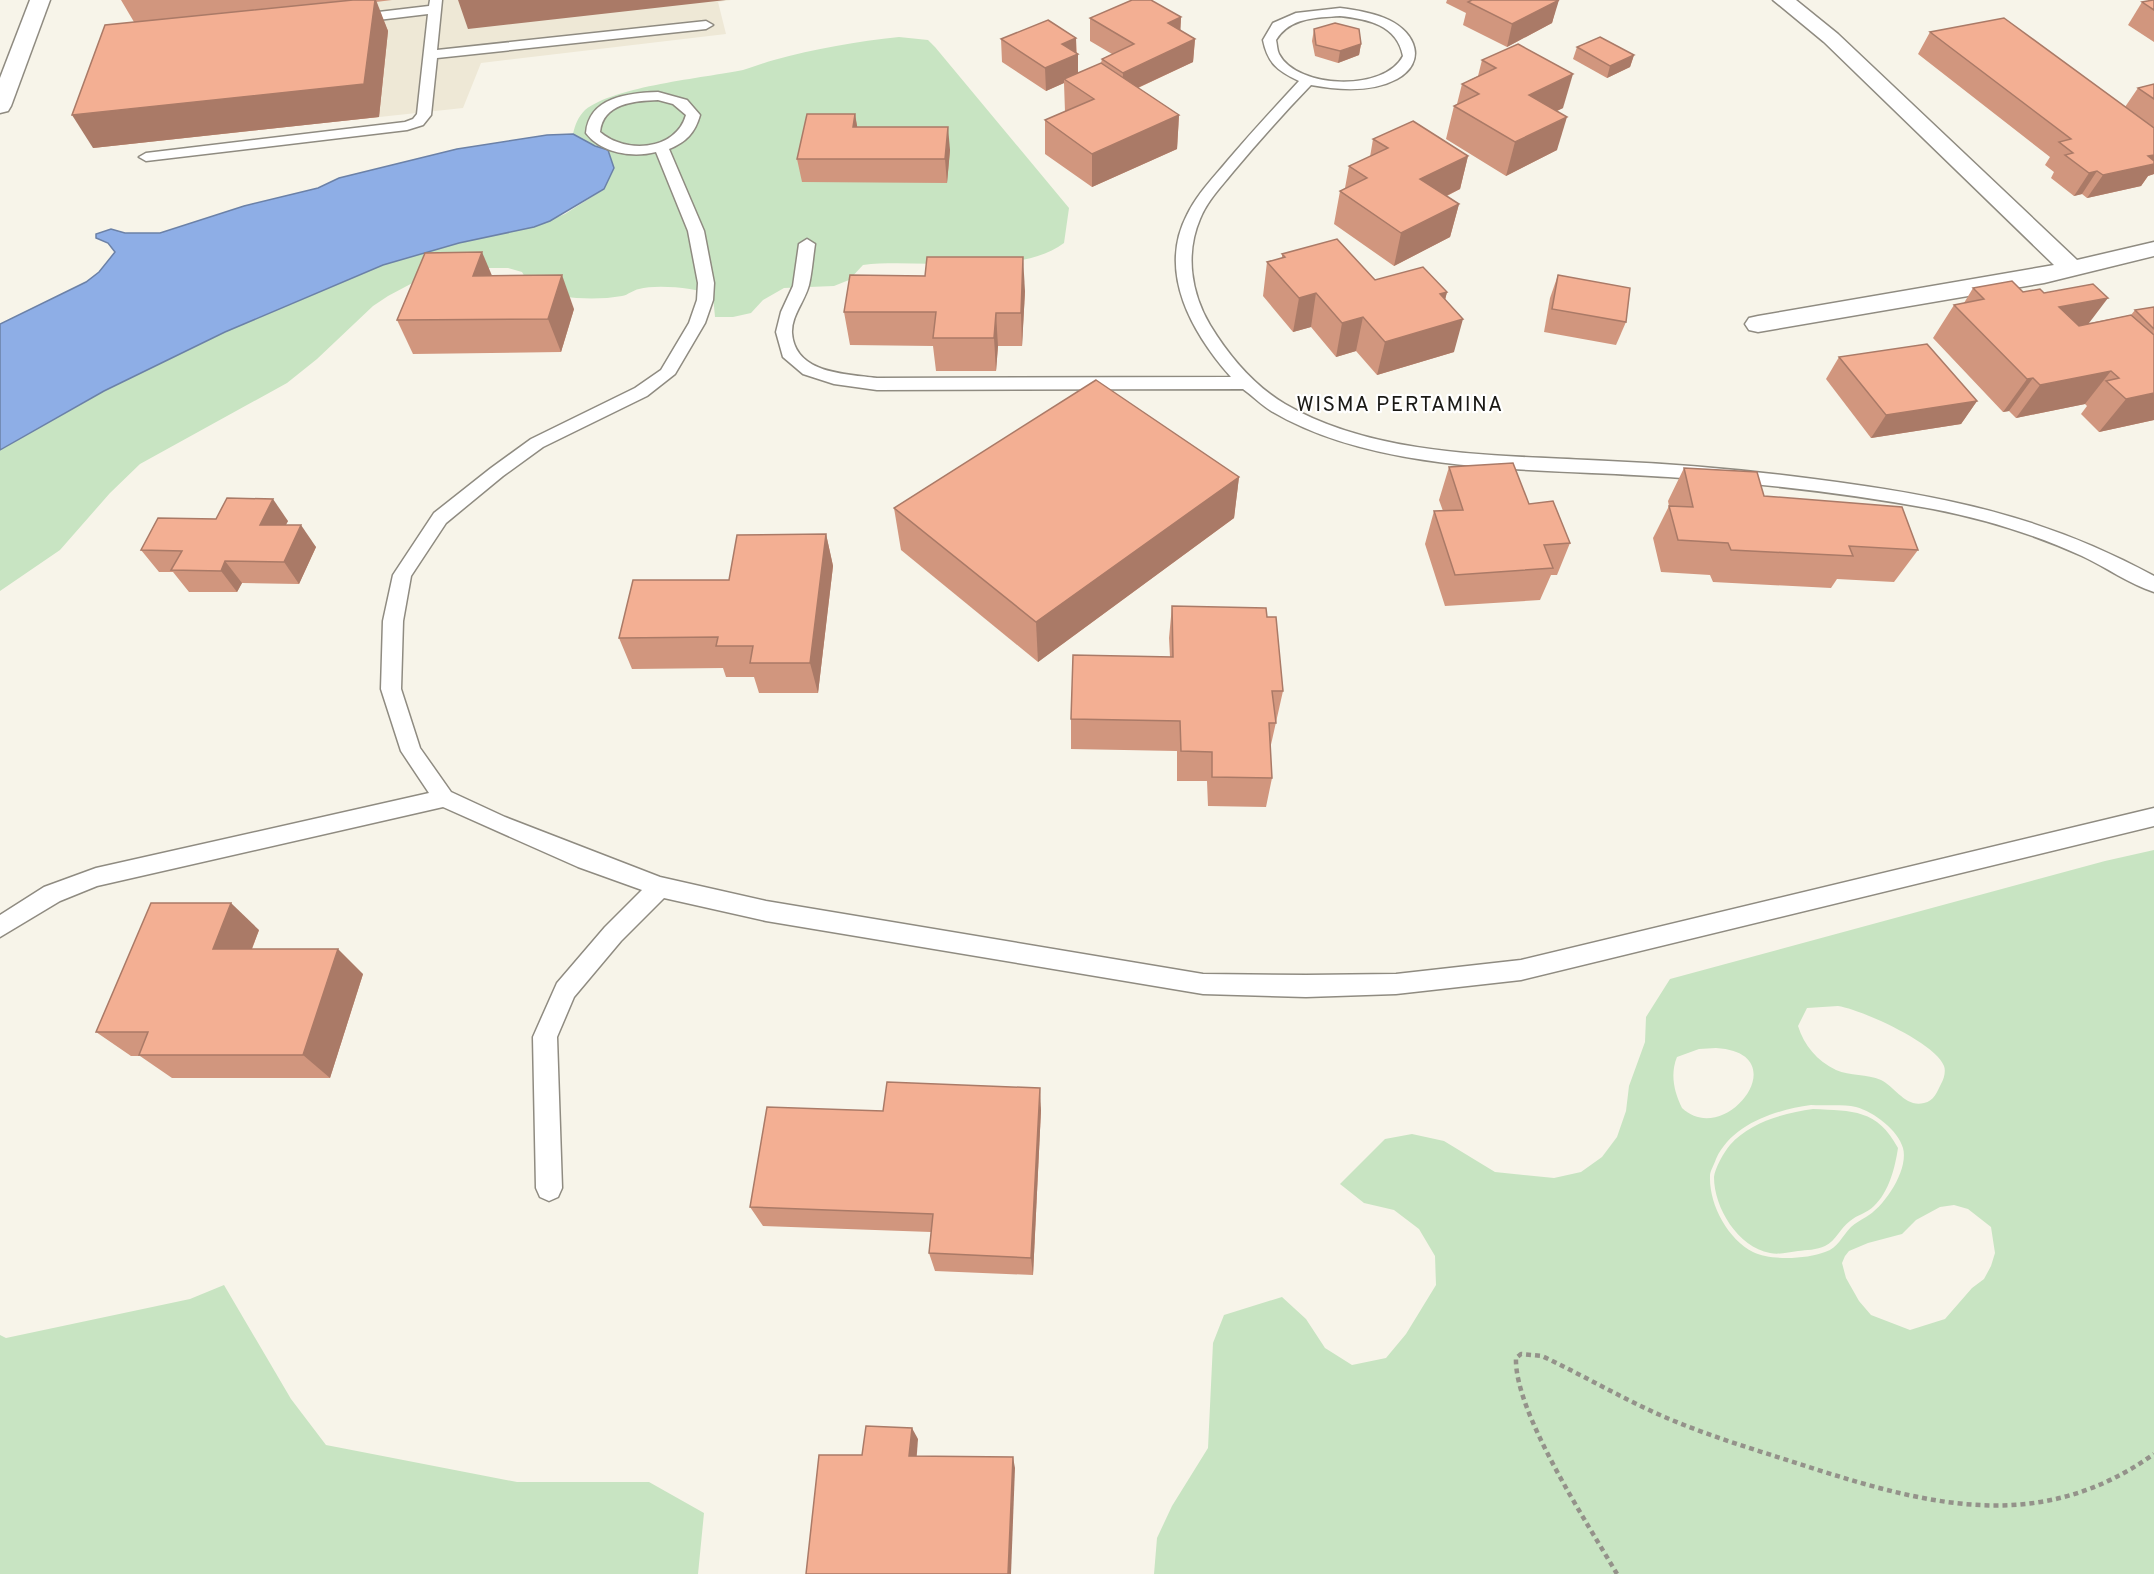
<svg xmlns="http://www.w3.org/2000/svg" width="2154" height="1574" viewBox="0 0 2154 1574" font-family="Overpass,sans-serif">
<style>
.built{fill:#eee8d6}
.green{fill:#c8e4c2;fill-rule:evenodd}
.water{fill:#8eaee6;stroke:#6b81a7;stroke-width:1.5}
.lines{fill:none;stroke-linecap:round;stroke-linejoin:round}
.service-casing{stroke:#8f8b81;stroke-width:3}
.minor-casing{stroke:#8f8b81;stroke-width:3}
.path{stroke:#94928a;stroke-width:4.5;stroke-dasharray:5 4;stroke-linecap:butt}
.service{fill:#fff;fill-rule:evenodd}
.minor{fill:#fff;fill-rule:evenodd}
.wall{fill:#d1967e}
.shaded-wall{fill:#aa7a67}
.building{fill:#f3af93;stroke:#aa7a67;stroke-width:1.5}
.labels{text-anchor:middle;dominant-baseline:central;stroke-width:4.5;stroke-linejoin:round;paint-order:stroke}
.neighbourhood-label{font-size:21px;letter-spacing:1.5px;fill:#1a1915;stroke:#fff}
</style>
<rect width="100%" height="100%" fill="#f7f4e9"/>
<polygon class="built" points="144,0 731,0 718,2 726,34 481,63 463,108 93,148"/>
<g class="green">
<path d="M899,37l29,3 7,7 134,161 -5,35c-47,35 -143,15 -201,22l-14,15 -15,6 -50,2 -21,12 -12,13 -18,4h-18l-2,-22c-16,-7 -56,-11 -74,-6 -6,1 -11,6 -17,7 -28,5 -62,2 -89,-5l-11,-19 -14,-4h-19l-69,11 -32,17 -15,10 -56,53 -30,24 -147,81 -30,29 -50,57 -60,41v-141l104,-59 121,-59 158,-67 76,-22 75,-16 31,-13 39,-25 2,-4 2,-35 -13,-4 -22,-12c2,-9 5,-17 12,-24 30,-24 119,-32 158,-40 11,-3 20,-7 31,-10 40,-11 84,-19 125,-23z"/>
<path d="M2154,850v724h-1000l3,-36 15,-32 36,-58 5,-105 11,-28 58,-18 24,22 19,29 27,17 34,-7 20,-24 30,-49 -1,-29 -16,-27 -25,-19 -30,-7 -24,-19 45,-45 27,-5 32,7 51,31 59,6 27,-6 21,-15 15,-20 9,-26 3,-25 16,-44 1,-25 24,-38 435,-118zM1838,1006c22,3 98,37 106,60 2,5 0,13 -3,18 -4,8 -7,17 -17,19 -18,5 -29,-16 -43,-23 -14,-6 -31,-4 -45,-10 -19,-9 -32,-25 -38,-44l9,-18zM1716,1048c83,5 9,101 -34,60 -8,-16 -12,-34 -5,-51l22,-8zM1811,1105c14,1 32,-1 45,2 18,5 42,23 47,41 6,22 -19,59 -37,69 -5,3 -11,6 -15,10 -9,9 -13,21 -26,25 -18,7 -54,9 -72,0 -25,-13 -44,-47 -43,-76 0,-5 4,-11 6,-17 16,-35 59,-49 95,-54zM1954,1205l14,4 23,18 4,26 -4,13 -7,13 -12,9 -27,31 -35,11 -39,-15 -12,-14 -13,-23 -4,-15 3,-7 4,-5 19,-8 34,-9 14,-14 24,-13z"/>
<path d="M1813,1109c40,2 64,0 85,39 -3,20 -9,44 -24,58 -7,7 -17,9 -24,15 -10,7 -14,20 -25,25 -8,4 -19,4 -27,5 -9,1 -19,4 -28,2 -32,-6 -56,-45 -56,-76 1,-9 10,-25 16,-32 20,-23 55,-32 83,-36z"/>
<polygon points="224,1285 291,1399 326,1445 517,1482 649,1482 704,1513 698,1574 0,1574 0,1335 6,1338 190,1299"/>
</g>
<polygon class="water" points="573,134 595,146 608,150 614,168 604,189 550,221 534,227 459,243 383,265 225,332 104,391 0,450 0,324 86,282 99,272 115,252 108,243 96,238 96,234 111,229 125,233 160,233 244,206 318,188 339,178 457,149 547,135"/>
<g class="lines">
<defs>
<g id="service">
<polygon points="430,0 442,0 437,50 706,21 713,25 706,29 437,58 431,115 423,125 407,130 146,161 139,157 146,153 405,122 413,119 417,114 428,14 353,23 346,19 353,15 429,6"/>
<path d="M1340,8c16,2 34,5 49,12 27,13 38,42 8,59 -26,14 -59,11 -86,6 -27,28 -53,57 -78,87 -12,15 -26,29 -33,47 -15,35 -9,74 10,106 19,31 43,60 75,79 92,54 219,51 323,57 69,3 138,9 206,18 125,16 229,36 340,97v16c-25,-8 -48,-25 -72,-36 -48,-22 -98,-37 -149,-47 -87,-16 -176,-26 -265,-32 -123,-9 -286,-1 -395,-65 -11,-6 -20,-16 -30,-23l-366,1 -43,-6 -31,-10 -20,-17 -7,-25 5,-20 12,-26 6,-42 8,-5 8,5c-2,13 -3,28 -6,41 -4,16 -18,31 -17,48 3,41 54,41 85,45l354,-1c-38,-43 -74,-104 -44,-162 10,-21 27,-38 41,-55 23,-27 47,-53 71,-79 -21,-10 -31,-17 -36,-41l10,-17 23,-10zM1340,16c28,3 57,9 63,40 -18,36 -106,33 -124,-2 -2,-4 -2,-10 -3,-14 14,-23 40,-22 64,-24z"/>
<path d="M658,92l29,8 13,15c-5,18 -14,27 -31,34l35,82 10,52 -1,17 -8,23 -30,51 -28,22 -104,51 -40,29 -57,47 -35,53 -8,45 -2,68 19,59 31,44 54,25 155,60 106,24 437,73 103,1 90,-1 125,-14 633,-152v18l-633,154 -125,14 -90,3 -103,-3 -437,-73 -102,-23 -43,43 -47,56 -17,40 5,151 -4,9 -9,4 -9,-4 -4,-9 -3,-151 24,-54 48,-56 37,-37 -64,-23 -135,-60 -346,79 -37,15 -60,36v-22l44,-28 52,-19 333,-75 -28,-42 -20,-62 2,-68 10,-46 41,-62 57,-45 40,-29 104,-51 26,-18 28,-47 8,-23 1,-17 -10,-52 -32,-79c-24,6 -55,1 -70,-19 3,-36 42,-40 72,-41zM658,100l15,4 13,11c-10,36 -61,39 -86,17 3,-29 34,-31 58,-32z"/>
</g>
<g id="minor">
<polygon points="30,0 50,0 11,106 8,111 0,113 0,78"/>
<polygon points="1773,0 1796,0 1838,34 2077,260 2154,242 2154,256 2044,283 1758,332 1749,330 1745,324 1749,318 1758,316 2054,265 1824,42"/>
</g>
</defs>
<use href="#service" class="service-casing"/>
<use href="#minor" class="minor-casing"/>
<path class="path" d="M1617,1574c-29,-50 -103,-162 -101,-216l5,-4 21,2c40,19 78,41 118,59 50,22 103,37 155,54 120,38 228,64 339,-15"/>
<use href="#service" class="service"/>
<use href="#minor" class="minor"/>
</g>
<g class="wall">
<polygon points="121,0 392,0 376,2 388,31 379,117 93,148 134,22"/>
<polygon points="1447,0 1558,0 1552,23 1507,47 1463,25 1466,13 1446,3"/>
<polygon points="2154,0 2154,42 2128,25 2142,2"/>
<polygon points="1181,17 1180,31 1195,39 1193,62 1138,88 1179,115 1177,149 1092,187 1045,154 1045,120 1065,112 1064,83 1046,91 1002,62 1001,39 1076,38 1078,73 1101,63 1102,59 1112,54 1090,41 1090,18"/>
<polygon points="1314,29 1361,44 1359,55 1338,63 1315,56 1312,41"/>
<polygon points="1930,32 2125,107 2138,88 2154,84 2154,174 2148,176 2141,186 2087,198 2082,194 2074,196 2051,178 2054,172 2045,165 2050,157 1918,54"/>
<polygon points="1577,47 1634,55 1630,67 1607,78 1573,59"/>
<polygon points="1482,60 1563,108 1557,111 1557,150 1506,176 1446,139 1454,106 1457,104 1462,84 1478,76"/>
<polygon points="855,114 857,127 950,150 947,183 802,182 797,159"/>
<polygon points="1373,139 1468,156 1460,189 1447,196 1459,204 1450,237 1394,266 1334,224 1340,191 1345,188 1349,166 1370,157"/>
<polygon points="1282,254 1375,280 1447,292 1445,300 1454,352 1377,375 1356,351 1336,357 1311,327 1293,332 1263,296 1267,262 1282,258"/>
<polygon points="1558,275 1626,322 1616,345 1544,332 1550,298"/>
<polygon points="1973,288 2044,293 2089,323 2131,315 2135,310 2154,307 2154,420 2099,432 2081,414 2087,406 2085,404 2016,418 2009,411 2003,412 1933,338 1954,305 1964,303"/>
<polygon points="1025,291 1022,346 998,346 996,371 936,371 933,346 850,345 844,312"/>
<polygon points="574,309 561,352 413,354 397,320"/>
<polygon points="1839,357 1977,401 1961,424 1871,438 1826,379"/>
<polygon points="1449,467 1529,504 1570,543 1557,575 1551,575 1540,600 1445,606 1425,544 1434,511 1443,511 1439,500"/>
<polygon points="1684,468 1764,496 1918,550 1894,582 1837,579 1831,588 1713,582 1710,575 1661,572 1653,538 1669,506 1668,501"/>
<polygon points="1239,477 1234,518 1038,662 901,550 894,508"/>
<polygon points="288,521 285,525 316,547 299,584 242,583 237,592 189,592 173,572 159,572 141,550"/>
<polygon points="826,534 833,566 818,693 759,693 754,677 726,677 723,668 632,669 619,638 729,580"/>
<polygon points="1172,606 1267,617 1283,691 1270,749 1272,778 1266,807 1208,806 1207,781 1177,781 1177,751 1071,749 1071,719 1170,657 1169,638"/>
<polygon points="259,930 252,949 363,974 330,1078 172,1078 140,1056 131,1056 96,1032"/>
<polygon points="1041,1110 1033,1275 935,1271 929,1253 931,1232 763,1226 750,1207 883,1111"/>
</g>
<g class="shaded-wall">
<polygon points="375,0 376,0 388,31 379,117 93,148 72,115"/>
<polygon points="458,0 726,0 468,29"/>
<polygon points="1559,0 1552,23 1507,47 1512,24"/>
<polygon points="1181,17 1180,40 1168,23"/>
<polygon points="1076,38 1076,55 1078,54 1078,77 1064,79 1064,83 1046,91 1045,68 1062,44"/>
<polygon points="1195,39 1193,62 1122,95 1123,73"/>
<polygon points="1361,44 1359,55 1338,63 1340,51"/>
<polygon points="1634,55 1630,67 1607,78 1610,66"/>
<polygon points="1573,74 1563,108 1520,128 1529,95"/>
<polygon points="855,114 859,137 853,127"/>
<polygon points="1179,115 1177,149 1092,187 1092,154"/>
<polygon points="1567,117 1557,150 1506,176 1515,142"/>
<polygon points="948,127 950,150 947,183 945,159"/>
<polygon points="2154,155 2154,174 2148,176 2141,186 2087,198 2103,175 2148,156"/>
<polygon points="1468,156 1460,189 1413,212 1420,179"/>
<polygon points="2097,171 2082,194 2074,196 2089,173"/>
<polygon points="1459,204 1450,237 1394,266 1401,233"/>
<polygon points="482,252 496,285 473,276"/>
<polygon points="1023,257 1025,291 1022,346 1021,313"/>
<polygon points="562,275 574,309 561,352 548,319"/>
<polygon points="1447,292 1438,326 1440,294"/>
<polygon points="1316,293 1311,327 1293,332 1299,298"/>
<polygon points="2108,298 2083,331 2059,307"/>
<polygon points="996,313 998,346 996,371 994,338"/>
<polygon points="1363,317 1356,351 1336,357 1342,323"/>
<polygon points="1463,319 1454,352 1377,375 1385,342"/>
<polygon points="2111,371 2085,404 2016,418 2040,385"/>
<polygon points="2033,378 2009,411 2003,412 2027,379"/>
<polygon points="2154,393 2154,420 2099,432 2126,399"/>
<polygon points="1977,401 1961,424 1871,438 1886,415"/>
<polygon points="1239,477 1234,518 1038,662 1036,622"/>
<polygon points="273,499 288,521 275,547 260,525"/>
<polygon points="301,525 316,547 299,584 284,562"/>
<polygon points="826,534 833,566 818,693 810,663"/>
<polygon points="225,561 242,583 237,592 221,571"/>
<polygon points="231,903 259,930 242,974 213,949"/>
<polygon points="338,949 363,974 330,1078 303,1055"/>
<polygon points="1040,1088 1041,1110 1033,1275 1031,1258"/>
<polygon points="912,1428 918,1439 916,1466 909,1456"/>
<polygon points="1013,1457 1015,1468 1011,1574 1008,1574"/>
</g>
<g class="building">
<polygon points="353,0 375,0 364,84 72,115 105,25"/>
<polygon points="1132,0 1151,0 1181,17 1168,23 1195,39 1123,73 1102,59 1134,44 1090,18"/>
<polygon points="1472,0 1559,0 1512,24 1468,2"/>
<polygon points="2154,0 2154,10 2142,2 2153,0"/>
<polygon points="2004,18 2154,128 2154,155 2148,156 2154,161 2154,164 2103,175 2097,171 2089,173 2065,155 2073,153 2059,142 2071,139 1930,32"/>
<polygon points="1048,20 1076,38 1062,44 1078,54 1045,68 1001,39"/>
<polygon points="1335,23 1359,29 1361,44 1340,51 1316,45 1314,29"/>
<polygon points="1600,37 1634,55 1610,66 1577,47"/>
<polygon points="1518,44 1573,74 1529,95 1567,117 1515,142 1454,106 1479,94 1462,84 1496,68 1482,60"/>
<polygon points="1101,63 1179,115 1092,154 1045,120 1094,99 1064,79"/>
<polygon points="2154,84 2154,99 2138,88"/>
<polygon points="807,114 855,114 853,127 948,127 945,159 797,159"/>
<polygon points="1413,121 1468,156 1420,179 1459,204 1401,233 1340,191 1367,178 1349,166 1388,148 1373,139"/>
<polygon points="1337,239 1375,280 1423,267 1447,292 1440,294 1463,319 1385,342 1363,317 1342,323 1316,293 1299,298 1267,262 1285,257 1282,254"/>
<polygon points="482,252 473,276 562,275 548,319 397,320 425,253"/>
<polygon points="927,257 1023,257 1021,313 996,313 994,338 933,338 936,312 844,312 850,275 925,276"/>
<polygon points="1558,275 1630,288 1626,322 1552,309"/>
<polygon points="2012,281 2023,292 2040,289 2044,293 2093,284 2108,298 2059,307 2079,326 2131,315 2154,335 2154,393 2126,399 2106,381 2119,378 2111,371 2040,385 2033,378 2027,379 1954,305 1984,299 1973,288"/>
<polygon points="2154,307 2154,329 2135,310"/>
<polygon points="1927,344 1977,401 1886,415 1839,357"/>
<polygon points="1096,380 1239,477 1036,622 894,508"/>
<polygon points="1513,463 1529,504 1553,501 1570,543 1544,545 1553,568 1455,575 1434,511 1463,510 1449,467"/>
<polygon points="1684,468 1757,472 1764,496 1902,507 1918,550 1849,546 1853,556 1731,550 1728,543 1678,540 1669,506 1693,507"/>
<polygon points="227,498 273,499 260,525 301,525 284,562 225,561 221,571 171,570 182,551 141,550 158,518 216,519"/>
<polygon points="826,534 810,663 750,663 753,646 716,646 718,637 619,638 633,580 729,580 737,535"/>
<polygon points="1172,606 1266,608 1267,617 1276,617 1283,691 1272,691 1276,723 1269,723 1272,778 1212,777 1212,752 1181,751 1180,721 1071,719 1073,655 1173,657"/>
<polygon points="151,903 231,903 213,949 338,949 303,1055 139,1055 148,1032 96,1032"/>
<polygon points="887,1082 1040,1088 1031,1258 929,1253 933,1214 750,1207 767,1107 883,1111"/>
<polygon points="866,1426 912,1428 909,1456 1013,1457 1008,1574 806,1574 819,1455 862,1455"/>
</g>
<g class="labels">
<g class="neighbourhood-label">
<text x="1400" y="405">WISMA PERTAMINA</text>
</g>
</g>
</svg>
